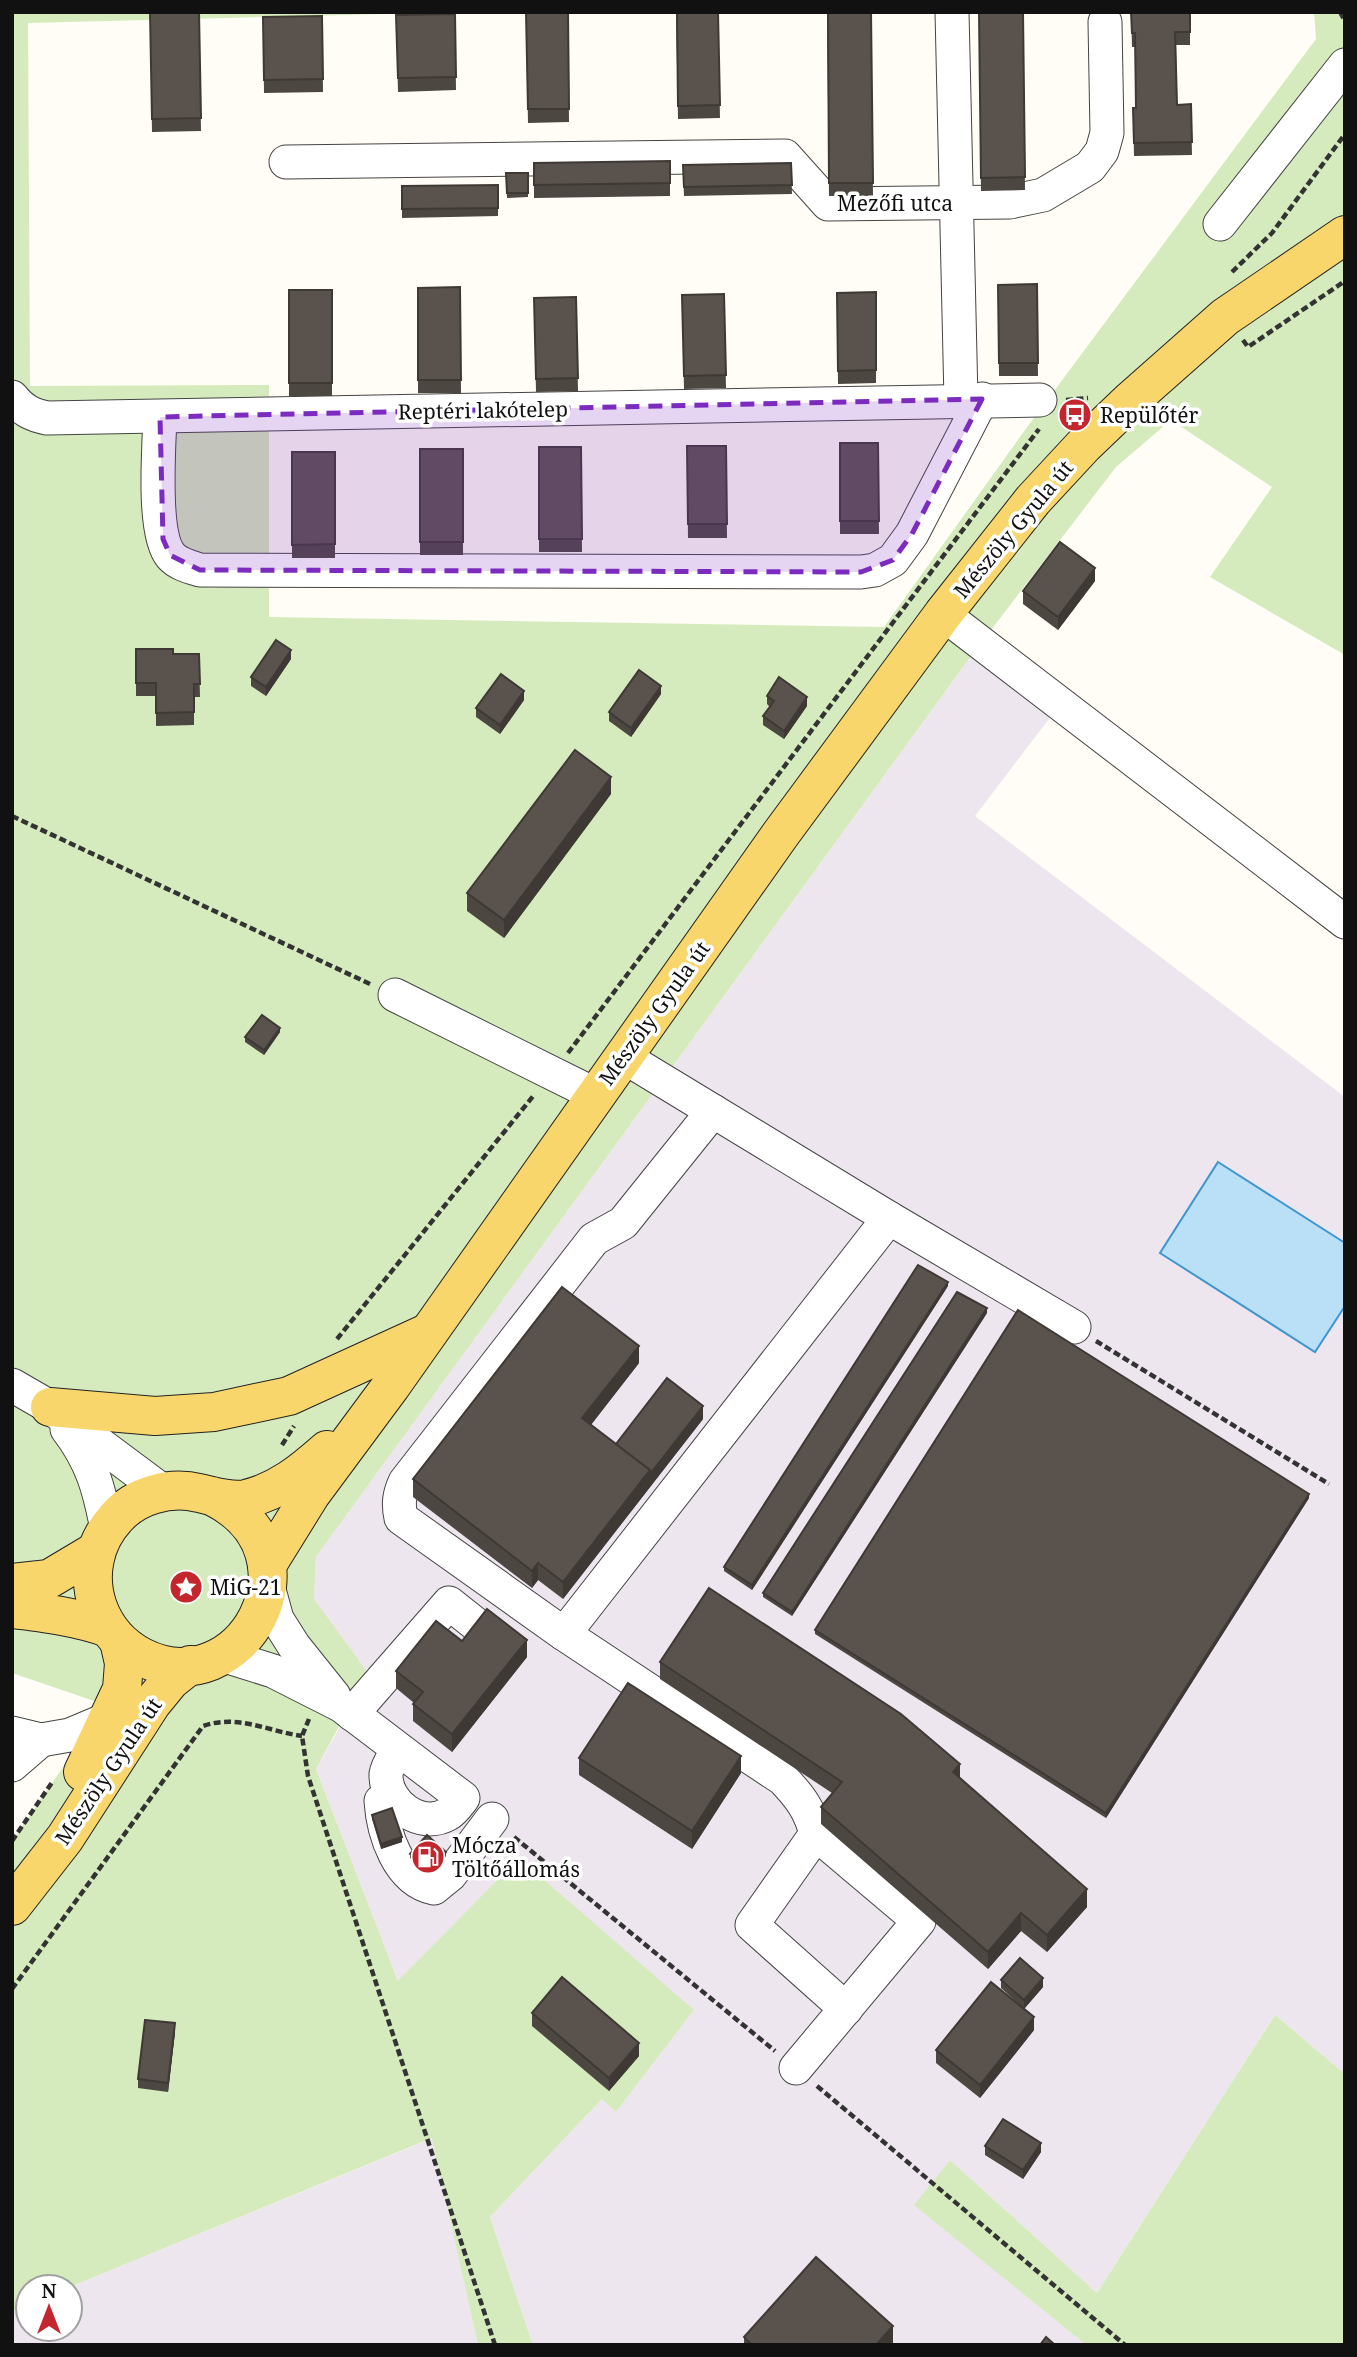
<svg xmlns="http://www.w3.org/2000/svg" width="1357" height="2357" viewBox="0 0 1357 2357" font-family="'Noto Serif',serif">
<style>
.industrial{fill:#eee6ef}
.green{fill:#d5ebbd}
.water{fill:#b9e0f7;stroke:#3f96cf;stroke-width:2}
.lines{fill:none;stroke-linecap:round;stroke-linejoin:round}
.minor-casing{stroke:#444;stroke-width:35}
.major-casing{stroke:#222;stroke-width:40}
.path{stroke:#333;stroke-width:4.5;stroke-dasharray:7 3.5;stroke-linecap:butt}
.minor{stroke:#fff;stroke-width:33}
.major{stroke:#f9d66b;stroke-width:38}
.wall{fill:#4d4742}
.shaded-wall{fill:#3f3936}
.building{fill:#5a524d;stroke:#3f3936;stroke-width:2}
.marked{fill:#7b2cbf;fill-opacity:0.2;stroke:#7b2cbf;stroke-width:5;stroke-dasharray:14 9;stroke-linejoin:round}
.labels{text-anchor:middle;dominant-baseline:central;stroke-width:7;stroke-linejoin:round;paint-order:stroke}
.street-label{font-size:21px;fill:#111;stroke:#fff}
.poi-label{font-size:21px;fill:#111;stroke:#fff;text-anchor:start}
</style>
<rect width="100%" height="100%" fill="#fffdf5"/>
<g class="industrial">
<polygon points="971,656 1052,715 975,816 1345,1097 1345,2074 1275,2015 1097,2293 950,2160 915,2205 1086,2345 533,2345 490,2217 603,2098 616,2112 694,2010 398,1981 316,1769 341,1725 314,1599 316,1557"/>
<polygon points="433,2138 478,2345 12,2345 12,2311 28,2305 28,2329 70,2329 70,2287"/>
</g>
<g class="green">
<polygon points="12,12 469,12 28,23 30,386 269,385 269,617 884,627 1025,430 1316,39 1314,12 1345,12 1345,655 1210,577 1272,487 1171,420 1116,467 971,656 316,1557 314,1599 368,1673 316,1769 398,1981 519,1858 694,2010 616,2112 602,2099 490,2217 533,2345 478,2345 432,2138 70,2287 28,2287 28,2305 12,2311 12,1841 106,1705 12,1673"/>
<polygon points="1275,2015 1345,2074 1345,2345 1086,2345 914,2205 950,2160 1097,2293"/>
</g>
<polygon class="water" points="1218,1162 1345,1243 1345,1306 1315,1352 1160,1253"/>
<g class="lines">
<defs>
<g id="minor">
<polyline points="952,12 961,400"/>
<polyline points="286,162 785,156 828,204 1010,202 1043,195 1090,167 1102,151 1107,133 1105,22"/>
<polyline points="1220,224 1345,65"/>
<path d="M12,397c10,13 20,18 35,21l993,-18"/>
<path d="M160,417c-1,30 -8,117 11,139 7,8 19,11 29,14l661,2 14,-2 18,-10 19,-26 70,-135"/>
<polyline points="943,614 1345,922"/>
<polyline points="395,995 596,1095"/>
<polyline points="624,1057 889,1218 1074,1327"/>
<path d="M713,1111l-90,112 -29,16 -189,243c-6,13 -7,22 -4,36l163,116 219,145c17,18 27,31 33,55l103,87 -123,147"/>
<polyline points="12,1385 50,1407 164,1492"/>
<path d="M67,1429c25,33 32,59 40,100"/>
<polyline points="268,1586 277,1619 294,1646 334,1696"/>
<polyline points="564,1634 889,1218"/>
<path d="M222,1655l51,16 69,35 121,92c-4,5 -9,13 -15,16 -27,16 -63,-10 -62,-40 1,-8 8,-18 12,-25"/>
<polyline points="352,1714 449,1603 478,1626"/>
<polyline points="12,1733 41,1740 70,1735 108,1719"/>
<polyline points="12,1765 41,1740"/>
<path d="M381,1801c2,32 17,80 53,87l16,-13 42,-56"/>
<polyline points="816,1834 752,1925 846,2009"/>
</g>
<g id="major">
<polyline points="50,1407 155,1416 214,1412 289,1396 427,1333"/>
<path d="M212,1496c117,58 28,211 -70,161 -21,-11 -36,-28 -44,-50 -11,-31 -4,-65 18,-89 20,-23 54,-32 83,-25 14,3 33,9 47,6 33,-8 56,-27 81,-49"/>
<polyline points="267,1565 311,1494 391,1386 780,835 943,614 1033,500 1084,445 1130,401 1225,317 1345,235"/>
<polyline points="12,1583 49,1579 96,1551"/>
<path d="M12,1609c33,4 65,8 96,19"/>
<polyline points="83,1772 122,1689 124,1663 119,1641"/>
<polyline points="12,1906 65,1838 152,1703 170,1681 190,1665"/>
</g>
</defs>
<use href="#minor" class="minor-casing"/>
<use href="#major" class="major-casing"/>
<g class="path">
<polyline points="1340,12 1345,21"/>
<polyline points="1232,272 1272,233 1345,134"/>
<polyline points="1243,340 1248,347 1345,281"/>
<polyline points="1066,400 1088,398"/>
<polyline points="12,816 370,984"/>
<polyline points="568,1053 1039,429"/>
<polyline points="337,1339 534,1095"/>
<polyline points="1096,1341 1329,1484"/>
<polyline points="282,1445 294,1426"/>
<polyline points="309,1719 302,1736 308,1776 495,2345"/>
<polyline points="514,1837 775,2051"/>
<polyline points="12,1841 53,1781"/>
<path d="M12,1989l191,-263c35,-12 64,5 99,10"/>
<polyline points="817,2086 1125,2345"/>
</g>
<use href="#minor" class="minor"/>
<use href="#major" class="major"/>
</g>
<g class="wall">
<polygon points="150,12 199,12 201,131 152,132"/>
<polygon points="526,12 568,12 569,122 528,123"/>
<polygon points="676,12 718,12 720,118 678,119"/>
<polygon points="827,12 871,12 873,196 829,196"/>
<polygon points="979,12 1023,12 1025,190 981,191"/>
<polygon points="1131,12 1190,12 1190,45 1176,45 1177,105 1191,104 1192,155 1134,156 1133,108 1136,108 1135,47 1132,47"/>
<polygon points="455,14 456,90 398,92 396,15"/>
<polygon points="322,16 323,92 264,93 263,17"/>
<polygon points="670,161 670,196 534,198 534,163"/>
<polygon points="791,163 792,194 684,196 683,165"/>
<polygon points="506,173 528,173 528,197 507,198"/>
<polygon points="498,185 498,216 402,218 402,186"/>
<polygon points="1037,284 1038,376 999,376 998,285"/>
<polygon points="460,287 461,393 418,393 418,288"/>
<rect x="289" y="290" width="43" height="106"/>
<polygon points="876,292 876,383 838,384 837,293"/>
<polygon points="724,294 726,388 684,389 682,295"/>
<polygon points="576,297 578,391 536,392 534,298"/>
<polygon points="840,443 878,443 879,534 840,534"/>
<polygon points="687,446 726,446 727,538 688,538"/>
<polygon points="539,447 581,447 582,552 539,552"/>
<rect x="420" y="449" width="43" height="106"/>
<rect x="292" y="452" width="43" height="106"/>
<polygon points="1095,581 1058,630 1023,604 1023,591"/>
<polygon points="136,649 173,654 199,654 200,697 194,697 194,725 156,726 156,696 136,696"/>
<polygon points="291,659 266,696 251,686 251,677"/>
<polygon points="661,694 631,737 609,721 609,712"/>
<polygon points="767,696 807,706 784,739 763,725 763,716 770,707 767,704"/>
<polygon points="524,700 500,734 476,717 476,708"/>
<polygon points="611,794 504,938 467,911 467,893"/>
<polygon points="280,1032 264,1055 245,1042 245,1037"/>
<polygon points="948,1286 752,1590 724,1571 724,1567"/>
<polygon points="987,1313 792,1616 763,1597 763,1593"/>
<polygon points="639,1363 591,1425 616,1444 703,1419 563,1599 538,1580 532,1588 413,1497 413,1479"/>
<polygon points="1309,1498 1106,1818 815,1634 815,1630"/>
<polygon points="462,1641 527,1657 452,1752 413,1721 413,1704 414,1703 396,1688 396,1671"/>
<polygon points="660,1662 960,1778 1087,1907 1047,1952 1021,1931 988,1969 821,1824 821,1807 832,1793 660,1679"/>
<polygon points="579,1758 741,1773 692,1849 579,1775"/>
<polygon points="372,1815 402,1842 381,1849 372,1819"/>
<polygon points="410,1854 446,1856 429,1874 410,1858"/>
<polygon points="1001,1980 1043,1987 1024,2009 1001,1988"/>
<polygon points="532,2013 639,2056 609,2091 532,2026"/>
<polygon points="1034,2030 980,2098 936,2063 936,2050"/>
<polygon points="175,2032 168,2092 138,2088 138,2079"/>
<polygon points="985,2146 1041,2152 1023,2179 985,2155"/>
<polygon points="744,2337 893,2343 891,2345 744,2345"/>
</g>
<g class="shaded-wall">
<polygon points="1095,568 1095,581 1058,630 1058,617"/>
<polygon points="291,650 291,659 266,696 266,687"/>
<polygon points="661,686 661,694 631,737 631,728"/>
<polygon points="524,691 524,700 500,734 500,725"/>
<polygon points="807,697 807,706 784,739 784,731"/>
<polygon points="611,777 611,794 504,938 504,920"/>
<polygon points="280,1028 280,1032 264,1055 264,1050"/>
<polygon points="948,1282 948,1286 752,1590 752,1585"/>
<polygon points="987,1308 987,1313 792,1616 792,1612"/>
<polygon points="639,1346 639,1363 582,1436 582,1418"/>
<polygon points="703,1406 703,1419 563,1599 563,1582 650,1470"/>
<polygon points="1309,1494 1309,1498 1106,1818 1106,1813"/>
<polygon points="538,1563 538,1580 532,1588 532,1571"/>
<polygon points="527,1640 527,1657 452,1752 452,1734"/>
<polygon points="741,1756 741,1773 692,1849 692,1831"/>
<polygon points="960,1764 960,1782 953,1772"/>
<polygon points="402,1837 402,1842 381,1849 381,1844"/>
<polygon points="446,1852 446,1856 429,1874 429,1870"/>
<polygon points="1087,1889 1087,1907 1047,1952 1047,1935"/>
<polygon points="1021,1913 1021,1931 988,1969 988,1952"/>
<polygon points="1043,1978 1043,1987 1024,2009 1024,2000"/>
<polygon points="1034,2017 1034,2030 980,2098 980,2085"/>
<polygon points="175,2023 175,2032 168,2092 168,2083"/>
<polygon points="639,2043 639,2056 609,2091 609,2078"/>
<polygon points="1041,2143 1041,2152 1023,2179 1023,2170"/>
<polygon points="893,2326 893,2343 891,2345 876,2345"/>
</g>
<g class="building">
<polygon points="150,12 199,12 201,118 152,119"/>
<polygon points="526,12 568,12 569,109 528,109"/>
<polygon points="677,12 718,12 720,105 678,106"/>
<polygon points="828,12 871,12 873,183 829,183"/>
<polygon points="979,12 1023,12 1025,177 981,178"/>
<polygon points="1131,12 1190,12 1190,32 1175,32 1177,105 1191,104 1192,142 1134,143 1133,108 1136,108 1135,33 1132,33"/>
<polygon points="455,14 456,77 398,78 396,15"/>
<polygon points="322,16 323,79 264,80 263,17"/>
<polygon points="670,161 670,183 534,185 534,163"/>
<polygon points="791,163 792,185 684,187 683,165"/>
<polygon points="506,173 528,173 528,193 507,193"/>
<polygon points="498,185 498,208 402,209 402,186"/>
<polygon points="1037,284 1038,363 999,363 998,285"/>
<polygon points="460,287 461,380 418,380 418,288"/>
<rect x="289" y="290" width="43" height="93"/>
<polygon points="876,292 876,370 838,371 837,293"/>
<polygon points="724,294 726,375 684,376 682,295"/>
<polygon points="576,297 578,378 536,379 534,298"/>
<polygon points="840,443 878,443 879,521 840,521"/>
<polygon points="687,446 726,446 727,524 688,524"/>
<polygon points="539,447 581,447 582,539 539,539"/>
<rect x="420" y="449" width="43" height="93"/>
<polygon points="292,452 335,452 335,544 292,545"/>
<polygon points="1060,542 1095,568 1058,617 1023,591"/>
<polygon points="276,640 291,650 266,687 251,677"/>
<polygon points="136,649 173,649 173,654 199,654 200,684 194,684 194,712 156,713 156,683 136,683"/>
<polygon points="639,670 661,686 631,728 609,712"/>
<polygon points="501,674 524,691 500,725 476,708"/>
<polygon points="779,677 807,697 784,731 763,716 774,701 767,696"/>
<polygon points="575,750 611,777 504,920 467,893"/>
<polygon points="262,1015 280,1028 264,1050 245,1037"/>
<polygon points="918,1265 948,1282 752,1585 724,1567"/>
<polygon points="562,1287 639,1346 582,1418 650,1470 563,1582 538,1563 532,1571 413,1479"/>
<polygon points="957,1292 987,1308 792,1612 763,1593"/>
<polygon points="1018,1310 1309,1494 1106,1813 815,1630"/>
<polygon points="667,1378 703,1406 650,1474 650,1470 616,1444"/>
<polygon points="709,1588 901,1714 960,1764 953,1772 1087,1889 1047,1935 1021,1913 988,1952 821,1807 842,1782 660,1662"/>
<polygon points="487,1609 527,1640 452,1734 413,1704 423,1692 396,1671 436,1621 462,1641"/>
<polygon points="628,1683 741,1756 692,1831 579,1758"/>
<polygon points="392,1808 402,1837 381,1844 372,1815"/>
<polygon points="427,1835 446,1852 429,1870 410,1854"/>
<polygon points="1020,1958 1043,1978 1024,2000 1001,1980"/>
<polygon points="562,1977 639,2043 609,2078 532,2013"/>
<polygon points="991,1982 1034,2017 980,2085 936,2050"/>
<polygon points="145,2020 175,2023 168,2083 138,2079"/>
<polygon points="1003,2119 1041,2143 1023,2170 985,2146"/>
<polygon points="816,2257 893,2326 876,2345 752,2345 744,2337"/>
<polygon points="1046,2337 1055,2345 1040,2345"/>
</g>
<path class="marked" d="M982,399l-70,135 -19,26 -32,12 -661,-2 -30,-15 -7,-16 -3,-122z"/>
<defs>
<symbol id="bus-disc" viewBox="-11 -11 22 22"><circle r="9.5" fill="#c4262e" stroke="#fff"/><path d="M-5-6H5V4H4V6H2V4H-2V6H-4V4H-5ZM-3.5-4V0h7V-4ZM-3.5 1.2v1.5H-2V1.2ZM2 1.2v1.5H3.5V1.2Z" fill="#fff"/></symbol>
<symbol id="sight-disc" viewBox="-11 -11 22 22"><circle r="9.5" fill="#c4262e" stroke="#fff"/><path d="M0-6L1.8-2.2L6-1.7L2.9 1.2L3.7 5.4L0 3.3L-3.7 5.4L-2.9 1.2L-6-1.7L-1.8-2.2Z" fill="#fff"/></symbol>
<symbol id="fuel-disc" viewBox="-11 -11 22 22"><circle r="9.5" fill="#c4262e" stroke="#fff"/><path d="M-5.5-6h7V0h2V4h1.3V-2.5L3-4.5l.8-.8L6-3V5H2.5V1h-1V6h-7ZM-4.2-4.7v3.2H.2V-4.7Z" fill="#fff"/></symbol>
</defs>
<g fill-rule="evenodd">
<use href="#bus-disc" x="1056" y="396" width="38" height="38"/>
<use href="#sight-disc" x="167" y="1568" width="38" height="38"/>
<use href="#fuel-disc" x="409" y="1838" width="38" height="38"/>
</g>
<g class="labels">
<g class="street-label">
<text x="895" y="203">Mezőfi utca</text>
<text transform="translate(483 410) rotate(-1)">Reptéri lakótelep</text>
<text transform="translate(1013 529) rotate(-50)">Mészöly Gyula út</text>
<text transform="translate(654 1013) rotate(-54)">Mészöly Gyula út</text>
<text transform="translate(108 1771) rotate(-56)">Mészöly Gyula út</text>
</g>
<g class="poi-label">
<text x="1100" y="415">Repülőtér</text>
<text x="210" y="1587">MiG-21</text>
<text x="452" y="1845">Mócza<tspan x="452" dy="24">Töltőállomás</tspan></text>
</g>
</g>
<rect width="1357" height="2357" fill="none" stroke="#111111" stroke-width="28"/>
<g transform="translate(49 2308)"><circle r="33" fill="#ffffff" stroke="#a0a0a0" stroke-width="2"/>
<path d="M0-5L12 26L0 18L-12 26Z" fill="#c4262e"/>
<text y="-10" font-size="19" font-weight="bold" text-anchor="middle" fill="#111111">N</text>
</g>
</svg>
